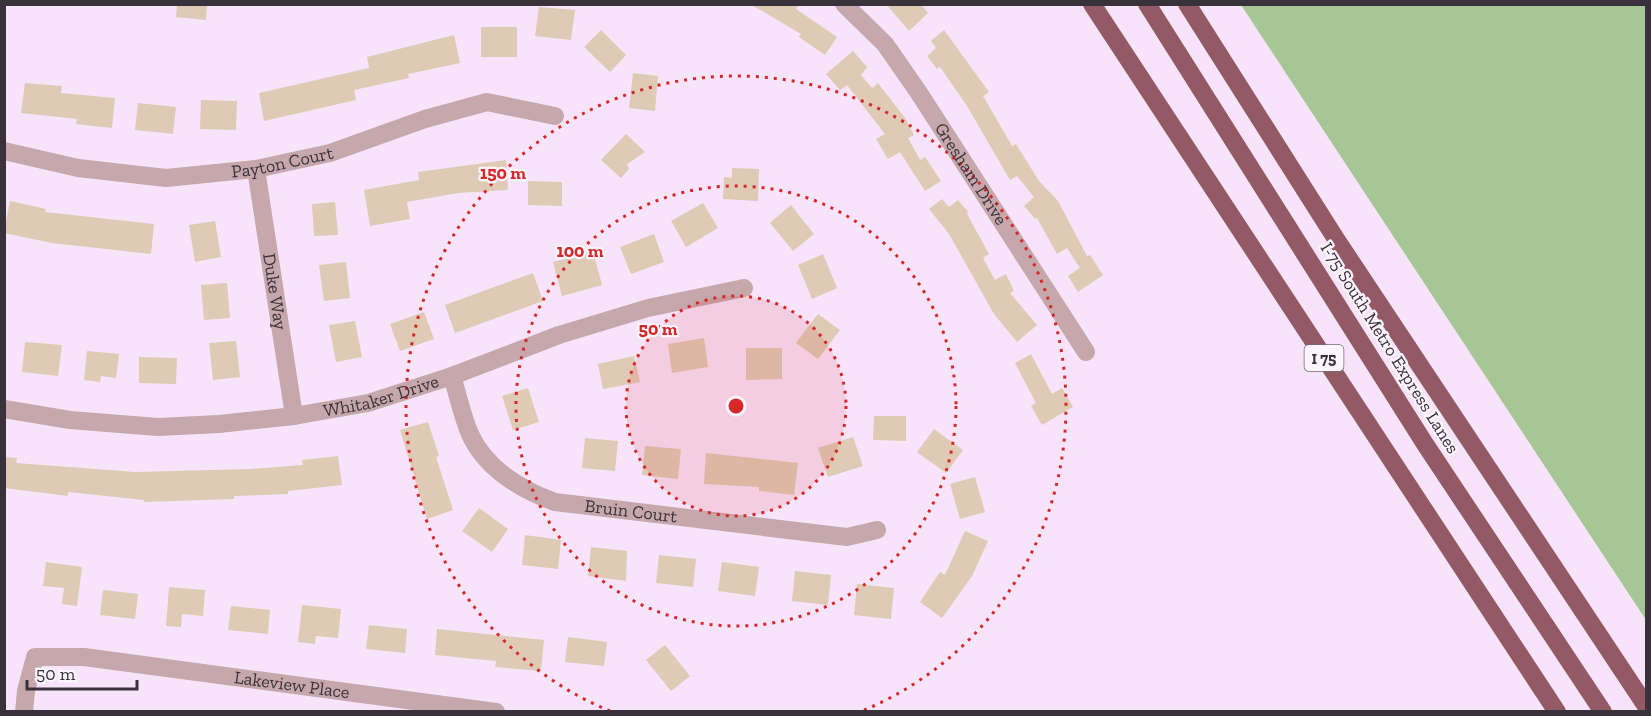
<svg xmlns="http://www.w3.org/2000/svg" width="1651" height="716" viewBox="0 0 1651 716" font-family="'Zilla Slab',serif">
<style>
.forest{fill:#a6c795}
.building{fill:#dfcab5}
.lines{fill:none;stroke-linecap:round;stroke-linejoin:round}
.street{stroke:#c5a7ac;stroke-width:18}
.highway{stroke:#935964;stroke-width:18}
.ring{fill:none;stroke:#d62828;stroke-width:3;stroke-dasharray:3 6}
.labels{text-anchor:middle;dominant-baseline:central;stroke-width:4.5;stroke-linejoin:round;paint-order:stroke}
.shield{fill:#fdf5fe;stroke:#746c76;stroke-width:1.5}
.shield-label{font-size:16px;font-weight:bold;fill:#3a323b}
.street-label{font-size:18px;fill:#3a323b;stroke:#fdf5fe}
.centre{fill:#d62828;stroke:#fdf5fe;stroke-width:3}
.ring-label{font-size:18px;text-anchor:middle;font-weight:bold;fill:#d62828;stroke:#fdf5fe;stroke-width:4.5;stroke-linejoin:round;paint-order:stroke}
</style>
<rect width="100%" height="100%" fill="#f7e4fa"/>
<polygon class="forest" points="1241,5 1646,5 1646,620"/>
<g class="building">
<polygon points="177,4 207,4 206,20 176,17"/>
<polygon points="750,4 799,4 796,9 837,37 825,55 799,37 801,34"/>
<polygon points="886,4 921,4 928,13 909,31"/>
<polygon points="539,7 575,10 571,40 535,36"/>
<rect x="481" y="27" width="36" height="30"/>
<polygon points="601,30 626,55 610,72 584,47"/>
<polygon points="944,30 989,92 983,96 1012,146 1016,144 1039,181 1058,201 1087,256 1090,255 1103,275 1078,292 1068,276 1080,268 1067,248 1057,254 1037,218 1035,219 1024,206 1034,197 1017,176 1010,180 967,106 940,67 937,69 927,56 936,48 931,41"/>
<polygon points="454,35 460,63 408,74 409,78 354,90 356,100 264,121 259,93 369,68 367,57"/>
<polygon points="853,51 867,67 861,75 872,88 878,83 905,118 914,135 908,138 920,160 925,157 941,181 925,191 900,152 888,159 876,139 885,134 847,85 840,90 826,74"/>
<polygon points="633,73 658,76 655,111 629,108"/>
<polygon points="25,83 62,86 61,93 115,98 112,128 76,124 77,119 21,113"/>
<polygon points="201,100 237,101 236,130 200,129"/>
<polygon points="138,103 176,107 173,134 135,130"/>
<polygon points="626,134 645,152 627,164 629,169 621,178 601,160"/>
<polygon points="506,160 508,190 458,193 407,202 410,219 370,226 364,190 419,180 418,172"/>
<polygon points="732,168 759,169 758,201 723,199 724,177 732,178"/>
<polygon points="528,181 562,182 562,206 528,205"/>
<polygon points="942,199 949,207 958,200 968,212 967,214 989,254 983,258 995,280 1006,274 1014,291 1010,293 1037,325 1017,342 994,314 949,234 929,209"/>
<polygon points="10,201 46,209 45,212 154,224 151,254 52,243 4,233"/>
<polygon points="335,202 338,235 314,236 312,204"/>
<polygon points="703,203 718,228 686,247 671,221"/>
<polygon points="791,205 814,234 793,251 770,223"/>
<polygon points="215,221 221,257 195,262 189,225"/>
<polygon points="654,234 664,262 631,274 620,247"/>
<polygon points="593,251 602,285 562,296 553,262"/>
<polygon points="823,254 837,288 812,299 798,265"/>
<polygon points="346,262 350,298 324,301 319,265"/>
<polygon points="533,273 543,301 455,333 445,305"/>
<polygon points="227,283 230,318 204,320 201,285"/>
<polygon points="424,312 434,339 400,351 390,324"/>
<polygon points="818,314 840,330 818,359 796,343"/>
<polygon points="355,321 362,357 336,362 329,325"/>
<polygon points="704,338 708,367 672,373 668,344"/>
<polygon points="236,341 240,377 213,380 209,343"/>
<polygon points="25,342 62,345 58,376 22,372"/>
<polygon points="746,348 782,348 782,379 746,380"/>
<polygon points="87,351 119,354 116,378 101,376 100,382 84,380"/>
<polygon points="1031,354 1052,394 1062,388 1073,407 1042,425 1031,406 1036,403 1015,363"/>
<polygon points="634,356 640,382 603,389 598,364"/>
<polygon points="139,357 177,358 176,384 139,383"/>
<polygon points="528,388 539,422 513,430 502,396"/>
<polygon points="874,416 906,416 906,441 873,440"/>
<polygon points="428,422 439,456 436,457 453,510 427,519 400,430"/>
<polygon points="934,429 963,450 946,473 917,452"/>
<polygon points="853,437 863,466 828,477 818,448"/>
<polygon points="585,438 618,441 615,471 582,468"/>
<polygon points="645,446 681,449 678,479 642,475"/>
<polygon points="706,453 798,463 794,495 759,491 759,487 704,484"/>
<polygon points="338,456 342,485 288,491 288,494 234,496 234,499 144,502 144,500 68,492 68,496 4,488 4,457 17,458 16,463 135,472 250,469 303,465 302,460"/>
<polygon points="975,477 985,512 960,519 950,484"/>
<polygon points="479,508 508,529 492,552 462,531"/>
<polygon points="965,531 988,541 972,576 942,618 920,602 940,572 945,575"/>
<polygon points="525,535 561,540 558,569 522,565"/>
<polygon points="591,547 627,551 626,581 588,576"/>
<polygon points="659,555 696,559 693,587 656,583"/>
<polygon points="46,562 82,567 77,606 62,604 64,588 43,586"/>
<polygon points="722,562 759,567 755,596 718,591"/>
<polygon points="795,571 831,575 828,605 792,601"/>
<polygon points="857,584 894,588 891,619 854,615"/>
<polygon points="169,587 205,590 203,616 182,614 181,627 166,626"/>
<polygon points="103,590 138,594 135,619 100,615"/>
<polygon points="302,605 341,609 338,638 316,636 315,644 298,642"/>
<polygon points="231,606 270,610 268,634 228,630"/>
<polygon points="369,625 407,629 405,653 366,649"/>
<polygon points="437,629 544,640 541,671 495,667 496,661 435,655"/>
<polygon points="568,637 607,642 604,666 565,662"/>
<polygon points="665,645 690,676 671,691 646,660"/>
</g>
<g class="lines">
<g class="street">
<path id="s1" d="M844,4l41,40 34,49 167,259"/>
<path id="s2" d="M4,151l74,17 88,10 90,-9 74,-16 95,-34 62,-17 68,14"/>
<path id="s3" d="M256,169l38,247"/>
<path id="s4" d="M452,376c6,19 10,40 18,58 15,34 51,56 85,68l292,35 30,-7"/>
<path id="s5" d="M4,409l66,11 88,7 61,-3 75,-8 74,-13 84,-27 107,-41 89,-27 96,-20"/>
<path id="s6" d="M24,712l2,-21 9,-34h49l412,55"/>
</g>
<g class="highway">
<polyline points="1092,4 1557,712"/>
<polyline points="1147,4 1425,444 1603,712"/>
<polyline points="1187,4 1336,239 1646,706"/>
</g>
</g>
<circle cx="736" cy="406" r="110" fill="#d62828" fill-opacity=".12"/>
<g class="ring">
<circle cx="736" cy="406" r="110"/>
<circle cx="736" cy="406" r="220"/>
<path d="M610 711A330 330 0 1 1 862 711"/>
</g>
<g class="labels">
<rect class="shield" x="1304.5" y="345" width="39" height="26" rx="4.5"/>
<g class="shield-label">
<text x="1324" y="358">I 75</text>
</g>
<g class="street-label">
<text stroke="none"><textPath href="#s2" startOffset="282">Payton Court</textPath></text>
<text stroke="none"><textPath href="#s1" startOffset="213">Gresham Drive</textPath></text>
<text stroke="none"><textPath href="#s3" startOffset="124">Duke Way</textPath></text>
<text transform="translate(1390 348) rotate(58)">I-75 South Metro Express Lanes</text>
<text stroke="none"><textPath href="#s5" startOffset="381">Whitaker Drive</textPath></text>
<text stroke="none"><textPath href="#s4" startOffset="249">Bruin Court</textPath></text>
<text stroke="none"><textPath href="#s6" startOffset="315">Lakeview Place</textPath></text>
</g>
</g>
<circle cx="736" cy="406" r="9" class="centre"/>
<g class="ring-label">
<text x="503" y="179">150 m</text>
<text x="580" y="257">100 m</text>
<text x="658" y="335">50 m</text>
</g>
<rect width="1651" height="716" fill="none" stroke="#3a323b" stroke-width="12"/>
<path d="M27 680v9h110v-9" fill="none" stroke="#3a323b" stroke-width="3"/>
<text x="36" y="680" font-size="18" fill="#3a323b" stroke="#fdf5fe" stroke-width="4.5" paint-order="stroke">50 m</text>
</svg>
